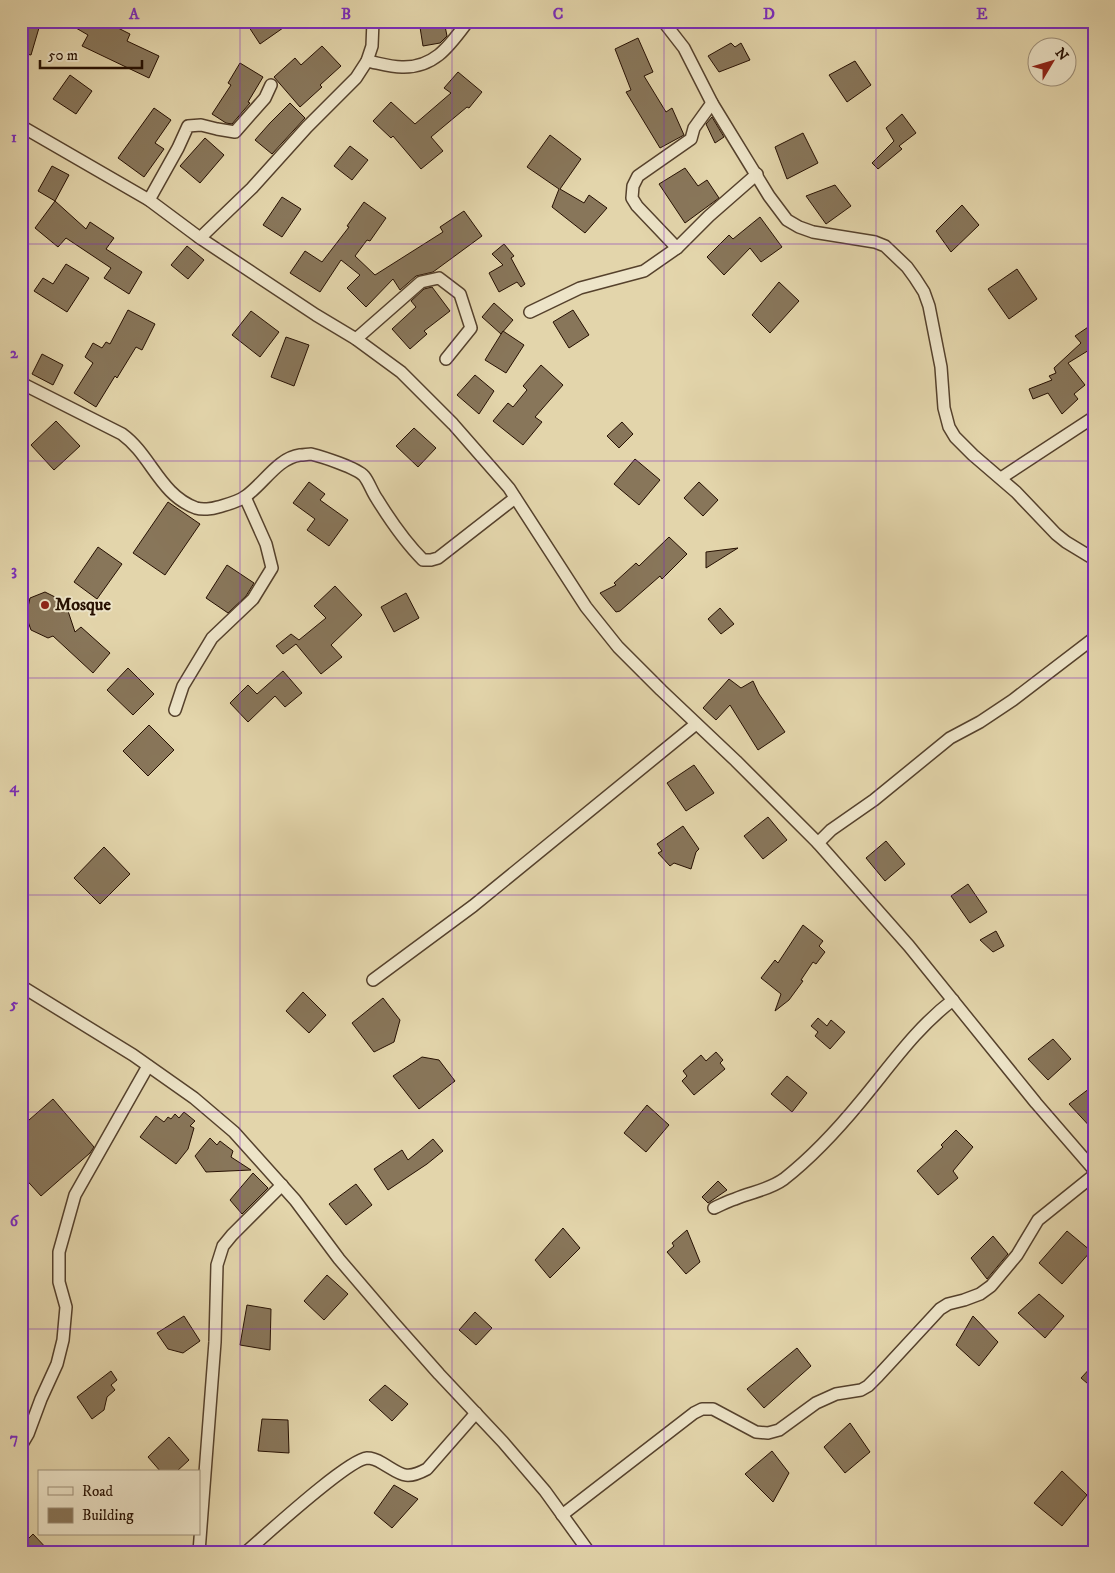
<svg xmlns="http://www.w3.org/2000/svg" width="1115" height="1573" viewBox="0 0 1115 1573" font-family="'IM FELL DW Pica',serif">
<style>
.building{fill:#88765a;stroke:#261002}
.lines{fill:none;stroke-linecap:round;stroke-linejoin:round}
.minor-casing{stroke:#55412c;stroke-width:14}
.minor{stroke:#ede4c8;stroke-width:11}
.grid{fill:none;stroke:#7b2cbf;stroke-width:1;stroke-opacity:0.55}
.poi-dot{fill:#8f2418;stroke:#ede4c8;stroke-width:2}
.labels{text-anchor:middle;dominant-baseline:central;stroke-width:4;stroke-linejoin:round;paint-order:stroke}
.poi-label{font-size:18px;font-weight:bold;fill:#261002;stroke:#ede4c8;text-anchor:start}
.neatline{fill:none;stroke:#7b2cbf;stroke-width:2}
.grid-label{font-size:16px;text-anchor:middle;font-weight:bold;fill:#7b2cbf}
</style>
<rect width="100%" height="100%" fill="#e3d5ab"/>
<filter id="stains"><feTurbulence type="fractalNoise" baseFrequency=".004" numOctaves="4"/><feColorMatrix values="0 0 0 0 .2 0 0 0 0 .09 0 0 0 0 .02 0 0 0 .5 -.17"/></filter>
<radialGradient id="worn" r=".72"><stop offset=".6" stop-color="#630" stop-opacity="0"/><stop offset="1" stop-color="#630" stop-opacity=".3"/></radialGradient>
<g class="building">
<polygon points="21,21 41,21 31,55 21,53"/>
<polygon points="64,21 104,21 130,34 127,41 159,56 149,78 82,46 88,35"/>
<polygon points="245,21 293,21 260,44"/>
<polygon points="419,21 444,21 447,36 440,43 423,46"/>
<polygon points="638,38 653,72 644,76 666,112 672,108 684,135 660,148 626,92 631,90 615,49"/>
<polygon points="731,43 735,47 741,43 750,60 719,72 708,56"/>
<polygon points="322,46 341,66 320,85 322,87 300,107 274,77 295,58 301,65"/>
<polygon points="855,61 871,85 847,102 829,75"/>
<polygon points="240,63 263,77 248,102 250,103 232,124 226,123 212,114 231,85 228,83"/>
<polygon points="458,72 482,92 469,108 467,107 431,137 443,151 421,169 393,136 391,138 373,121 391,102 415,124 451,93 444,88"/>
<polygon points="70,75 92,91 76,114 53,99"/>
<polygon points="290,103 305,118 272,154 255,140 270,123"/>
<polygon points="154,108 171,120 155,143 164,149 144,177 118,158"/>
<polygon points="902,114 916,133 899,146 902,149 878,169 872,163 894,141 886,128"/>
<polygon points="712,117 724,137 715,143 706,124"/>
<polygon points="803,133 818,163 787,179 775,147"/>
<polygon points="550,135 581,159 560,189 584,203 589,195 607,208 585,233 552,207 559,189 527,167"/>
<polygon points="205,138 224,155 200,183 180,166"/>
<polygon points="350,146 368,160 352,180 334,166"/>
<polygon points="52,166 69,175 55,201 38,191"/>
<polygon points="685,168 698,186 707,180 719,198 685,223 659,184"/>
<polygon points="835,185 851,206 826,224 806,196"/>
<polygon points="282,197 301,209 282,237 263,225"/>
<polygon points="55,201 86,229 90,222 114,238 106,249 142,272 129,294 104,278 111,268 66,238 58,247 35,228"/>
<polygon points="364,202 386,218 370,241 367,240 355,256 375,275 443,232 440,227 464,211 482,236 433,272 416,276 400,290 393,279 366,307 347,288 360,275 341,260 320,292 290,273 305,251 322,262 349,227 347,226"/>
<polygon points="962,205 979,225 951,252 936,231"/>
<polygon points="760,217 782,247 761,262 750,248 724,275 707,257 729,235 733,239"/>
<polygon points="504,244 514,256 511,258 525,284 521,287 517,282 499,292 489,273 503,265 492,254"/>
<polygon points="187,246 204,260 188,279 171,265"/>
<polygon points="66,264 89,278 67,312 34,291 43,278 53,284"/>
<polygon points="1017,269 1037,299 1009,319 988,289"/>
<polygon points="779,282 799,301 770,333 752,315"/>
<polygon points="432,287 450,311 424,331 427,334 410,349 392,329 416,307 411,301 424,289"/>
<polygon points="494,303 513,320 501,334 482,317"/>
<polygon points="128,310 155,324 142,350 136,347 117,378 115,376 96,407 74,393 93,363 85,357 93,343 102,348 106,342 110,344"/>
<polygon points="573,310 589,335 569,348 553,322"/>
<polygon points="251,311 279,332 260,357 232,335"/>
<polygon points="1094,323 1094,347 1068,363 1085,385 1074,394 1078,399 1062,414 1048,393 1033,399 1029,389 1052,380 1049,376 1056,373 1054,368 1081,343 1075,336"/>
<polygon points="503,331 524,345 506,373 485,360"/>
<polygon points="286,337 309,345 294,386 271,377"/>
<polygon points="42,354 63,365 53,385 32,374"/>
<polygon points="541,365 563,385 535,417 542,422 523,445 493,421 508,403 513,407 527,390 523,386"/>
<polygon points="475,375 494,391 479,414 457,395"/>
<polygon points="56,421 80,446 54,470 31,445"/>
<polygon points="622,422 633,434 619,448 607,436"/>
<polygon points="414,428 436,448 418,467 396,446"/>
<polygon points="635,459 660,480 639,505 614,484"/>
<polygon points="309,482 325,494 320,500 348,520 329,546 307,530 315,519 293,503"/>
<polygon points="699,482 718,500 703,516 684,498"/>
<polygon points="168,502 200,524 165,575 133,553"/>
<polygon points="669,537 687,554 662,579 660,576 620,611 616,612 600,593 616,585 614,583 636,563 639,566"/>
<polygon points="98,547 122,564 97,599 74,582"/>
<polygon points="738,548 706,568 706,552"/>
<polygon points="227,565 254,583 246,596 228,613 206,598"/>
<polygon points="335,586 362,615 331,645 342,657 321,674 296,644 283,654 276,646 291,634 299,640 326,618 314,606"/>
<polygon points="45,592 65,602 75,632 81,627 110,653 93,673 53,636 48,638 31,630 26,616 30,598"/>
<polygon points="406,593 419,618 394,632 381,607"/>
<polygon points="720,608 734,624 721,634 708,619"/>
<polygon points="128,668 154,694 133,715 107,690"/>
<polygon points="283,671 302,693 285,707 275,696 248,722 230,703 248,685 257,694"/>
<polygon points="729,679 741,688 753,681 759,694 785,732 758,750 730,705 716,720 703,708"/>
<polygon points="149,725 174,750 148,776 123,751"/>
<polygon points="694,765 714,793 686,811 667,783"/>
<polygon points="768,817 787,840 763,859 744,836"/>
<polygon points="683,826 699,849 696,852 691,869 674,863 670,866 658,853 662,851 657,844"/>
<polygon points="886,841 905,864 885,881 866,858"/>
<polygon points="104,847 130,874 100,904 74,878"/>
<polygon points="968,884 987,912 970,923 951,896"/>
<polygon points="803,925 823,941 819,946 825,952 816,964 813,962 801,980 803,981 789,1000 775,1011 781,994 761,978 775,960 778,963"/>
<polygon points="996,931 1004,946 993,952 980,940"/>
<polygon points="303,992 326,1015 309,1033 286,1011"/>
<polygon points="383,998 400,1020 394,1042 374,1052 352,1023"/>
<polygon points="818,1018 827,1026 831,1020 845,1032 830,1049 815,1036 818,1032 811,1026"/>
<polygon points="1053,1039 1071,1059 1048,1080 1028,1059"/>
<polygon points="716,1052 723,1060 720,1063 725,1069 694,1095 682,1081 687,1076 683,1071 701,1055 706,1061"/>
<polygon points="422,1057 439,1060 455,1081 419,1109 393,1076"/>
<polygon points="787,1076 807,1093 792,1112 771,1094"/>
<polygon points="1094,1085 1094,1131 1069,1104"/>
<polygon points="53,1099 94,1147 90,1153 41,1196 21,1174 21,1127"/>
<polygon points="647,1105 669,1125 646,1152 624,1133"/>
<polygon points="184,1112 195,1121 190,1126 194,1128 188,1149 176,1164 140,1137 156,1116 164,1122 168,1117 171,1119 175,1114 179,1118"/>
<polygon points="956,1130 973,1147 953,1171 958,1178 938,1195 917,1171 943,1147 941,1145"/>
<polygon points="210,1138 217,1145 220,1141 233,1151 231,1157 251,1170 206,1172 195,1156"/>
<polygon points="433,1139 443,1151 427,1164 388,1190 374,1169 402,1150 408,1160"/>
<polygon points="253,1173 268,1188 242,1214 230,1200"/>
<polygon points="718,1181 727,1190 708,1203 702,1197"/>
<polygon points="356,1184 372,1205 346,1225 329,1204"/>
<polygon points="563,1228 580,1248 550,1278 535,1260"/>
<polygon points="687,1230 700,1262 686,1274 667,1252 674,1246 672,1243"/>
<polygon points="1067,1231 1091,1251 1062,1284 1039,1263"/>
<polygon points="993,1236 1008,1254 987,1279 971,1258"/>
<polygon points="327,1275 348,1294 324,1320 304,1301"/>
<polygon points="1039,1294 1064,1316 1045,1338 1018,1313"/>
<polygon points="247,1305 271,1309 270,1350 240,1345"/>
<polygon points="475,1312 492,1328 476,1345 459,1330"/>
<polygon points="184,1316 200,1341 183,1353 168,1349 157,1333"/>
<polygon points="973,1316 998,1342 979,1366 956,1345"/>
<polygon points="797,1348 811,1366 764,1408 747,1389"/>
<polygon points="1094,1364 1094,1389 1081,1378"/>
<polygon points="111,1371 117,1380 111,1385 115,1390 107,1397 104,1410 92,1419 77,1397"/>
<polygon points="385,1385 408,1404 392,1421 369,1400"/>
<polygon points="262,1419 288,1420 289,1453 258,1451"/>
<polygon points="850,1423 870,1452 845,1473 824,1447"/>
<polygon points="169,1437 189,1460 176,1472 161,1472 148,1457"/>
<polygon points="772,1451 789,1473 773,1502 745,1474"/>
<polygon points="1062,1471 1087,1495 1062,1526 1034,1503"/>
<polygon points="394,1485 418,1499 392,1528 374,1513"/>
<polygon points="33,1534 50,1552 21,1552 21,1546"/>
</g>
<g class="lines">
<defs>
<g id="minor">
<polyline points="663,21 684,48 712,103 769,196 787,220 799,227 813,232 875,242 885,246 907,267 915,278 924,292 929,306 941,367 944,408 949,427 955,437 973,455 1016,492 1056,534 1066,542 1094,559"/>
<path d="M367,61c11,2 23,6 35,6 33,1 48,-22 66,-46"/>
<polyline points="21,126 149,200 200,238 316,315 356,339 401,372 453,424 509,488 586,607 618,647 661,690 736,761 818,843 909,946 1036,1103 1094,1170"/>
<polyline points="149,200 178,148 188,126 201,125 217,129 235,132 265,98 271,85"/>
<polyline points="200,238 252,188 307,127 356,78 367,61 372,46 373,21"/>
<polyline points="677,248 637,206 632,198 633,186 638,176 691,139 694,128 712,103"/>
<polyline points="530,312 580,288 644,271 677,248 709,216 757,174"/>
<polyline points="356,339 421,282 439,278 460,294 471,328 446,359"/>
<path d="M21,383l101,51c29,21 38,61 74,74 6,2 16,1 22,-1 10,-3 20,-5 28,-11 18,-13 32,-38 54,-41 4,0 8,-1 11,-1 12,3 46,14 53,22 5,6 8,16 13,23 13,21 28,43 46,61h8l7,-2 77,-60"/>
<polyline points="1001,478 1094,417"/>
<polyline points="175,710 183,686 212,638 253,599 272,568 266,544 245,497"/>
<polyline points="818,843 831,830 874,800 950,738 980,722 1013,700 1094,638"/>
<polyline points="373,980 473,906 696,724"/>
<polyline points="21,986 133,1055 194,1098 234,1132 295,1200 339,1259 393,1322 439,1374 503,1442 545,1491 589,1552"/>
<path d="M714,1208c7,-3 14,-7 21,-9 16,-7 34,-9 49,-20 28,-22 54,-50 77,-78 30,-36 55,-73 92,-101"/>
<polyline points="21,1446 28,1434 41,1399 57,1364 63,1340 66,1307 59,1282 59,1252 75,1195 148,1066"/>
<polyline points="562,1515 694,1413 702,1409 713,1409 756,1432 768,1433 779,1430 816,1403 836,1394 861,1390 868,1386 878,1376 940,1309 948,1304 964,1300 980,1294 991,1286 1017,1255 1038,1220 1094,1175"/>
<polyline points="199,1552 215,1342 217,1265 223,1246 232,1235 282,1185"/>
<path d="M246,1552c20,-17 101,-92 121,-94 6,0 10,2 15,5 19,11 23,18 45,6l49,-56"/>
</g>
</defs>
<use href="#minor" class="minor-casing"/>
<use href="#minor" class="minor"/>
</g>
<path class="grid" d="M240,21v1531M452,21v1531M664,21v1531M876,21v1531M21,244h1073M21,461h1073M21,678h1073M21,895h1073M21,1112h1073M21,1329h1073"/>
<circle class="poi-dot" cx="45" cy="605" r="5"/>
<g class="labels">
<g class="poi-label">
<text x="55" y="605">Mosque</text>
</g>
</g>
<rect width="1115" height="1573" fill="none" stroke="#e3d5ab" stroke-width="55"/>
<rect x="38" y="1470" width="162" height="65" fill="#ede4c8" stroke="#9d8f79"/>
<rect x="48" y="1487" width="25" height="8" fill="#ede4c8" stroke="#9d8f79"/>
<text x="82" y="1496" font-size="15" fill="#261002">Road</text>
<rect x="48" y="1508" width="25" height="15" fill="#88765a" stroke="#9d8f79"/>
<text x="82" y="1520" font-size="15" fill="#261002">Building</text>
<g transform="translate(1052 62) rotate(52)"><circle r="24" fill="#ede4c8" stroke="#9d8f79"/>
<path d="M0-4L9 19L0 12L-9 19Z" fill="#8f2418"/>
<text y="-8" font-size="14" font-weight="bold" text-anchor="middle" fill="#261002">N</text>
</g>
<path d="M40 60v8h102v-8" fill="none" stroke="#261002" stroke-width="2.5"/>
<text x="48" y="60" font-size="15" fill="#261002" stroke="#ede4c8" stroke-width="4" paint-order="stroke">50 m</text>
<rect x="28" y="28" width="1060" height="1518" class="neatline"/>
<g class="grid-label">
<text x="134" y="19">A</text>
<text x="346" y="19">B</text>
<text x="558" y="19">C</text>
<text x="769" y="19">D</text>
<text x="982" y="19">E</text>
<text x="14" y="142">1</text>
<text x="14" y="358">2</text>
<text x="14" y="575">3</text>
<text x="14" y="792">4</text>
<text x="14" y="1009">5</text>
<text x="14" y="1226">6</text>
<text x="14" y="1443">7</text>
</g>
<rect width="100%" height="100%" filter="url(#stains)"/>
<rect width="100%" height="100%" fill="url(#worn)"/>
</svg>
